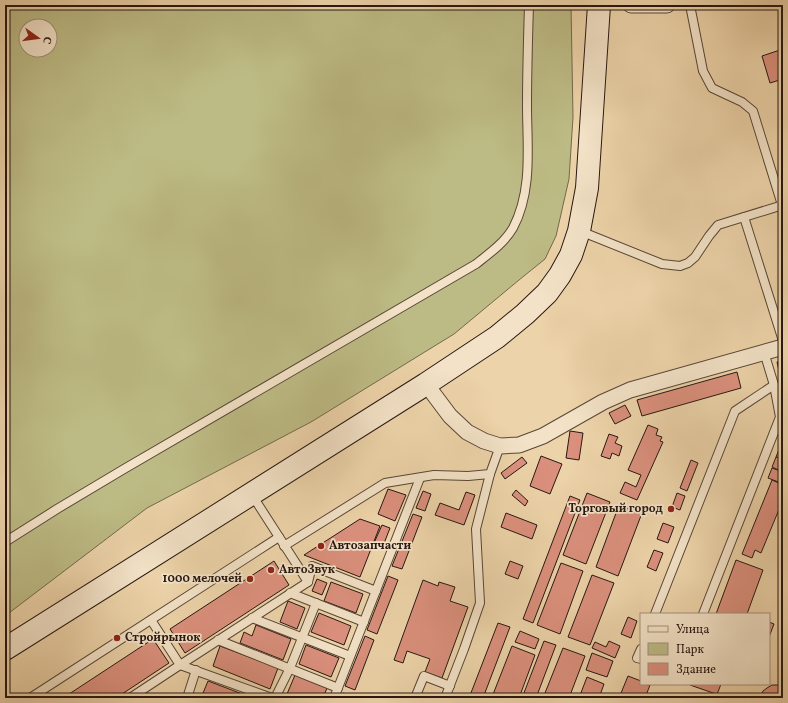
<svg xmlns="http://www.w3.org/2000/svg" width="788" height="703" viewBox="0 0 788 703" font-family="Vollkorn,serif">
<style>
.green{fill:#bdbb85;stroke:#72694b;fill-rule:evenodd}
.building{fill:#db907d;stroke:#271711}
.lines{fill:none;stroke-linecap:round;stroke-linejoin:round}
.service-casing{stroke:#584637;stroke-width:10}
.minor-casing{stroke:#584637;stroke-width:17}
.secondary-casing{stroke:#271711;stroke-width:24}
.service{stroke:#f3e2c7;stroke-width:8}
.minor{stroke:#f3e2c7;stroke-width:15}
.secondary{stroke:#f3e2c7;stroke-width:22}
.poi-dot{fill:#8f2418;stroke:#f3e2c7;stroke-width:1.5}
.labels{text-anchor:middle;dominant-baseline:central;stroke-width:3.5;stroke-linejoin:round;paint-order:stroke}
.poi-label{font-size:12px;font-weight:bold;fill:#271711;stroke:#f3e2c7;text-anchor:start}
</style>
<rect width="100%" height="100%" fill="#edd3a9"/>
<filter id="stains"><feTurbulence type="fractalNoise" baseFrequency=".005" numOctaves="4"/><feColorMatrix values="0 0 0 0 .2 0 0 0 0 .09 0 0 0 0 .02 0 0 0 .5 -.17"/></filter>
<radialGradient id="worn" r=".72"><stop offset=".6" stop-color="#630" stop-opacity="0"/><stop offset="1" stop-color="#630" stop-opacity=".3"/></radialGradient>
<path class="green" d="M5,5h566l2,112 -4,62 -13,57 -11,23 -26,21 -65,54 -143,88 -164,86 -142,108zM26,26h24v24h-24z"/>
<g class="building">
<polygon points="783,49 783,79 770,83 762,56"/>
<polygon points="783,361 783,375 780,375 777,362"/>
<polygon points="737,372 741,388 642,416 637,400"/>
<polygon points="625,405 631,416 615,424 609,413"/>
<polygon points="648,425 658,429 656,435 662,437 660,441 663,442 637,500 620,493 625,482 636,487 641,475 628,470"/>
<polygon points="570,431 583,433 579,460 566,458"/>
<polygon points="609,434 618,437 615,443 622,446 619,456 612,453 610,459 601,456"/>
<polygon points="780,447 783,448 783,459 776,457"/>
<polygon points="541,456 562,464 550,494 530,486"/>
<polygon points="522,457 527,463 505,479 501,473"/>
<polygon points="776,457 783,460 783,472 772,467"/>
<polygon points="691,460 698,463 687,491 680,488"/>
<polygon points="772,468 783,472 783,477 781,483 768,478"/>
<polygon points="772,480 781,484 783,480 783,508 780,507 761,553 755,550 752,558 742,554"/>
<polygon points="388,489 406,495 395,521 378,514"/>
<polygon points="516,490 528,501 525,506 512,495"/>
<polygon points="423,491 431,494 425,511 416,508"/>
<polygon points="466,492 475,495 464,525 435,515 440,503 459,510"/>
<polygon points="587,493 610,502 586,564 563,555"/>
<polygon points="677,493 685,496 680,510 672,507"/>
<polygon points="570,496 580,500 533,623 523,619"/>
<polygon points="619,505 642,513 618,576 596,567"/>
<polygon points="506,513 537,525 532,539 501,527"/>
<polygon points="413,514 422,517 402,569 392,566"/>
<polygon points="360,519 380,526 360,577 304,555"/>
<polygon points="663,523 674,527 668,543 657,539"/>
<polygon points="382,525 390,528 383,546 374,543"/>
<polygon points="654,550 663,553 656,571 647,567"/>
<polygon points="736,560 763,570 747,614 716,614"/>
<polygon points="274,561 289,585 185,653 170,629"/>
<polygon points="510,561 523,566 518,579 505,574"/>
<polygon points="561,563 583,571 560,634 537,625"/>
<polygon points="592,575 614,583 590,645 568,637"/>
<polygon points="388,576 398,580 377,634 367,630"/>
<polygon points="317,579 327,583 322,595 312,591"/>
<polygon points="423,580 438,586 439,582 455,587 450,601 468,607 442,678 425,672 430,659 407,651 403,663 394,660"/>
<polygon points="331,582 363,594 356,613 324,601"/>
<polygon points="288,601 305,608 297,629 280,622"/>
<polygon points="319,613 351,626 344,645 311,632"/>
<polygon points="628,617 637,621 631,638 621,634"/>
<polygon points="769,622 774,624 769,637"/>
<polygon points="498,623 510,627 483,698 469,698"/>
<polygon points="256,625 291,639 283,660 240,643 244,632 252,636"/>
<polygon points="520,631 539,639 535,649 515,642"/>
<polygon points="365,636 374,640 355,690 345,686"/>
<polygon points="153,639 169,663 116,698 63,698"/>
<polygon points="544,641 556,645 536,698 522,698"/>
<polygon points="609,641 620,646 615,658 592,648 595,642 606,647"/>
<polygon points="306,645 339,658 331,677 299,664"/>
<polygon points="220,646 278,668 270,689 213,666"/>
<polygon points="512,646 535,655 519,698 494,698 492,697"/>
<polygon points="563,648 585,656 569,698 543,698"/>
<polygon points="592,653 613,661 607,677 586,670"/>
<polygon points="295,675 327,688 323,698 296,698 287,694"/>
<polygon points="628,676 641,681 641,684 650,685 645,698 619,698"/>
<polygon points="587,677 604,684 599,698 579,698"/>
<polygon points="208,681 253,698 201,698"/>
<polygon points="690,684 721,684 718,692 716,694 690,685"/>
<polygon points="772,685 778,685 783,686 783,698 760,698 763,691 767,688"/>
<polygon points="343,693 353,696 352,698 341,698"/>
</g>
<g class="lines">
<defs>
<g id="service">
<polyline points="690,5 703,71 712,88 742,102 753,111 782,205"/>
<polyline points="744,217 783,341"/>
<polyline points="580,231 662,264 680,266 688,263 695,257 709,236 718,225 783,205"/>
<polyline points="252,495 308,582"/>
<path d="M5,542l52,-33 67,-40 352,-205c14,-11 28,-21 37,-36 20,-38 14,-82 14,-123 0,-33 1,-67 2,-100"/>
<polyline points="284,546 385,483 434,475 468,476 490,474"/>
<polyline points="290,593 364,622"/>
<polyline points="655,614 735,411 774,385"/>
<polyline points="703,614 780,417 774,385 764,352"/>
<polyline points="252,618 350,656"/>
<polyline points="218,640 338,688"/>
<polyline points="641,649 637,658 641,659"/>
<polyline points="180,665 308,582 312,566 376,591"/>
<polyline points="180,665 272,698"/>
<polyline points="30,698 279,537"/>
<polyline points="130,698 180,665 151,620"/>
<polyline points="187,698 196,670"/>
<polyline points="275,698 290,668 316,603"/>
<polyline points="334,698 420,478"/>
<polyline points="415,698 424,676 450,686"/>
<polyline points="445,698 464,649 480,603 476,529 490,474 500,446"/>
</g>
<g id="minor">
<polyline points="631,5 667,5"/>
<polyline points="426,384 450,416 467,432 484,441 500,446 519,445 543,436 603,402 630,390 783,347"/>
</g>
<polyline id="secondary" points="5,649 426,384 497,337 525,314 547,293 560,275 571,255 579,231 587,188 599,5"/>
</defs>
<use href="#service" class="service-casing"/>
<use href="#minor" class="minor-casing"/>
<use href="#secondary" class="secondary-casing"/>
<use href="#service" class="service"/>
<use href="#minor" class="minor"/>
<use href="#secondary" class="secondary"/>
</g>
<g class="poi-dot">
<circle cx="671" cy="509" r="4"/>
<circle cx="321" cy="546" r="4"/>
<circle cx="271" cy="570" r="4"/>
<circle cx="250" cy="579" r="4"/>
<circle cx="117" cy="638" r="4"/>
</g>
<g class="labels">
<g class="poi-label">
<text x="663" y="509" text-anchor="end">Торговый город</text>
<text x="329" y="546">Автозапчасти</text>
<text x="279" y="570">АвтоЗвук</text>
<text x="242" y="579" text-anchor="end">1000 мелочей</text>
<text x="125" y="638">Стройрынок</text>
</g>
</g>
<rect width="788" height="703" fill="none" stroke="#edd3a9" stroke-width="20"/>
<rect x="6" y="6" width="776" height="691" fill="none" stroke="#271711" stroke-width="2"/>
<rect x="10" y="10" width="768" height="683" fill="none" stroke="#271711"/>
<rect x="640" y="613" width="130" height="72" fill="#f3e2c7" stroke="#a1917e"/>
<rect x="648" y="626" width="20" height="6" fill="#f3e2c7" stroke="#a1917e"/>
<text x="676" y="633" font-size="12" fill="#271711">Улица</text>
<rect x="648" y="643" width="20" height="12" fill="#bdbb85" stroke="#a1917e"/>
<text x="676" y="653" font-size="12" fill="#271711">Парк</text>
<rect x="648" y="663" width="20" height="12" fill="#db907d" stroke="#a1917e"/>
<text x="676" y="673" font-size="12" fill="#271711">Здание</text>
<g transform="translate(38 38) rotate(104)"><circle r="19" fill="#f3e2c7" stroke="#a1917e"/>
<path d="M0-3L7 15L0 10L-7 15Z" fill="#8f2418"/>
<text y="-6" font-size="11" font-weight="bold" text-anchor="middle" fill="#271711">С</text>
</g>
<rect width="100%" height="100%" filter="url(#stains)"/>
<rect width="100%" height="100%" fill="url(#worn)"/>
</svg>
